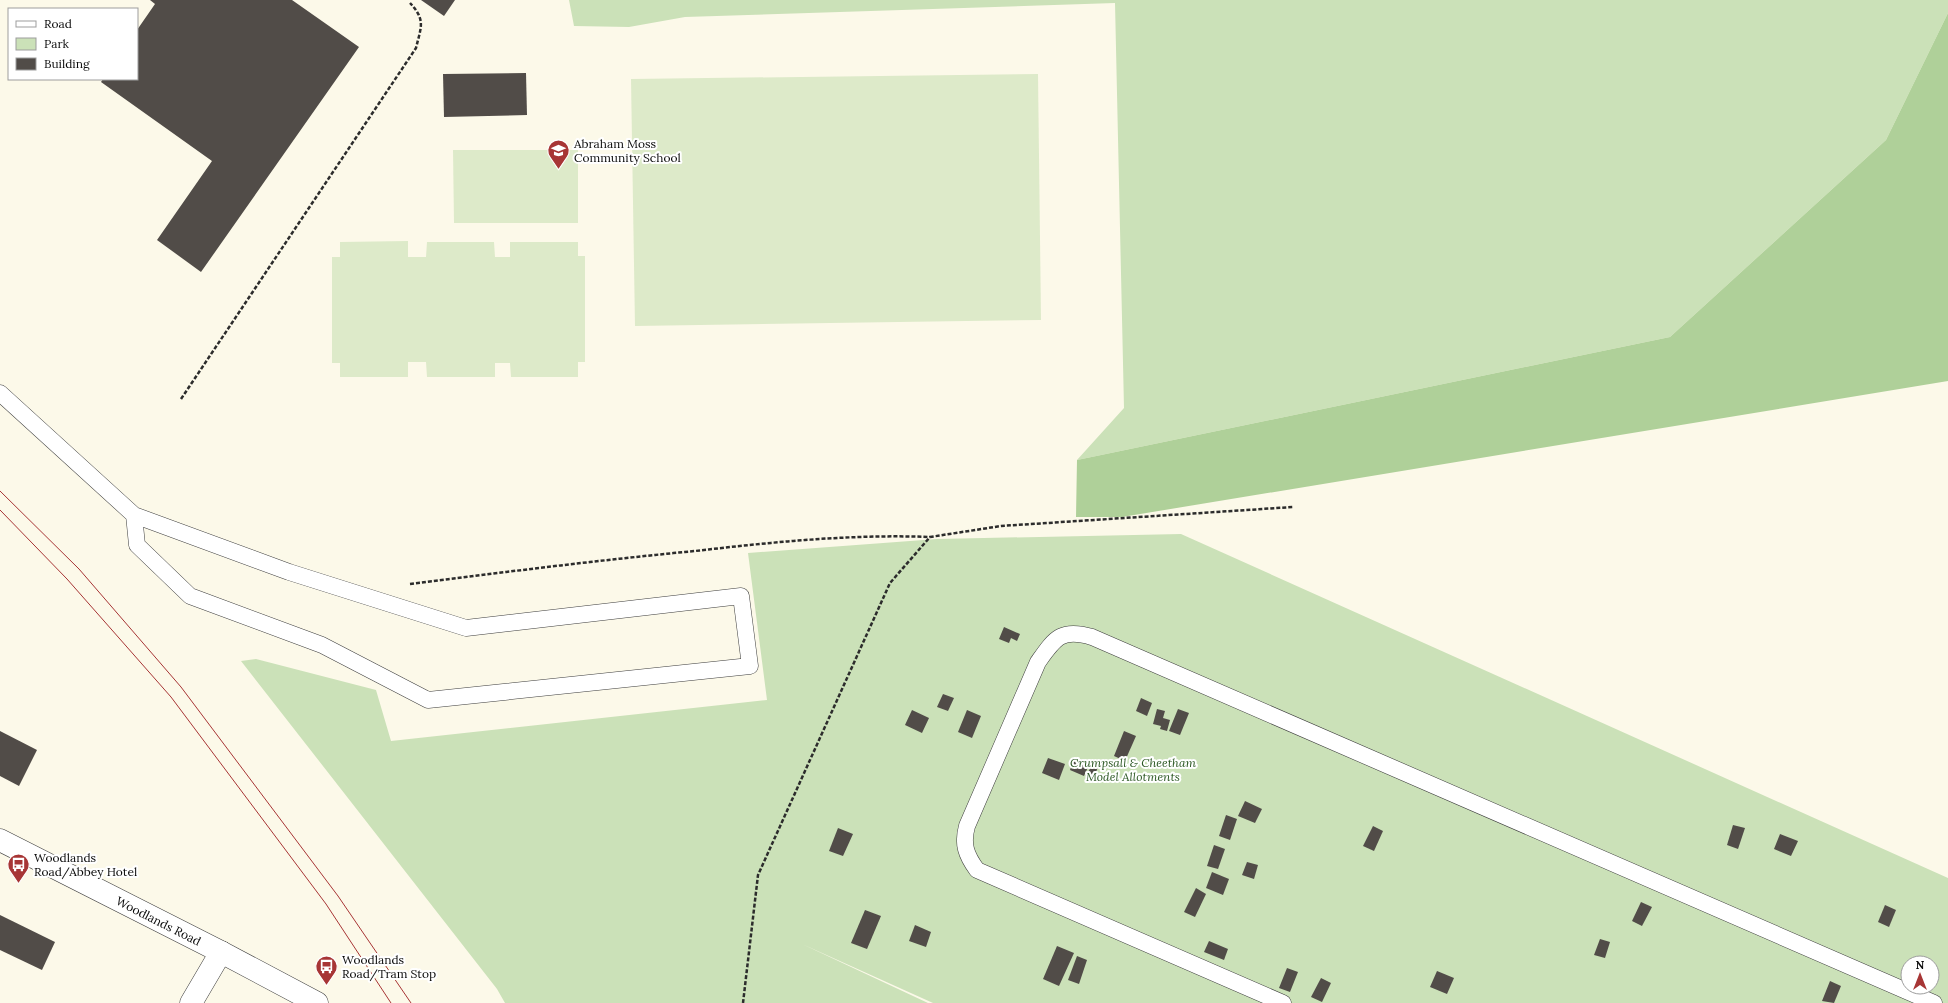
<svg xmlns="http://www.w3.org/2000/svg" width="1948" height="1003" viewBox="0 0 1948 1003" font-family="Lora,serif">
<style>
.green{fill:#cbe1b8;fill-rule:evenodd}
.forest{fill:#afd099}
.pitch{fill:#ddeac9}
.building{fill:#514c48}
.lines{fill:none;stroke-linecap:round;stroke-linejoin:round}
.service-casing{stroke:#3d3d3d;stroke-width:17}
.minor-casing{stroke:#3d3d3d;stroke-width:23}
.tertiary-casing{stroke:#3d3d3d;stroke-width:23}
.path{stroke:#2c2c2c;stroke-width:2.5;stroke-dasharray:4 2;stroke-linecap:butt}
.service{stroke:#fff;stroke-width:16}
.minor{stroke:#fff;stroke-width:22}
.tertiary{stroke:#fff;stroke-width:22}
.tram{stroke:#a73535;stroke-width:1}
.labels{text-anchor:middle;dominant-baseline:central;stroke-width:4;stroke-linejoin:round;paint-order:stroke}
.poi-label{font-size:12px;fill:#0a0a0a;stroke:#fff;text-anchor:start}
.park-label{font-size:12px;font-style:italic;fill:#2c5824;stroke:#fff}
.street-label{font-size:12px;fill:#0a0a0a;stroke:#fff}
</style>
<rect width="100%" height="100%" fill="#fcf9e9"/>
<g class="green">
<polygon points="569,0 1948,0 1948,13 1886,140 1670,337 1077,460 1124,408 1115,3 685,17 629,27 574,26"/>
<path d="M1181,534l767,344v125h-1015l-131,-59 126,59h-423l-8,-14 -256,-328 15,-2 120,31 15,51 376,-41 -19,-147 189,-14zM1908,963h24v24h-24z"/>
</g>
<polygon class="forest" points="1948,13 1948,381 1122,517 1076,517 1077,460 1670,337 1886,140"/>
<g class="pitch">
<polygon points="1038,74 1041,320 635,326 631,79"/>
<polygon points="453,150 578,150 578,223 454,223"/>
<polygon points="408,241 408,257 426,257 427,242 494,242 495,257 510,257 510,242 578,242 578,256 585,256 585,362 578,362 578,377 511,377 510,363 495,363 495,377 427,377 426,362 408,362 408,377 340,377 340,363 332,363 332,257 340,257 340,242"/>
</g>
<g class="building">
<polygon points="150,0 292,0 359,47 201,272 157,240 212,161 101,82 103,79 137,79 137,30 155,4"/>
<polygon points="421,0 455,0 444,16"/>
<polygon points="526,73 527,115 444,117 443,74"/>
<polygon points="1004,627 1020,634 1017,641 1011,638 1009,643 999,639"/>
<polygon points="943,694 954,698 948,711 937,707"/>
<polygon points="1141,698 1152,703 1147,716 1136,711"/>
<polygon points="1157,709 1165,711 1163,718 1170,720 1167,731 1160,729 1161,726 1153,724"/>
<polygon points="1178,709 1189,713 1180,735 1169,731"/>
<polygon points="912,710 929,718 922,733 905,725"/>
<polygon points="967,710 981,716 972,738 958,732"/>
<polygon points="0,731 37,750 19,786 0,776"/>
<polygon points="1124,731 1136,736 1125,761 1114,756"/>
<polygon points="1048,758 1065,764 1059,780 1042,773"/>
<polygon points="1073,761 1088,767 1084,776 1070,770"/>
<polygon points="1092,764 1098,767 1093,780 1086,777"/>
<polygon points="1245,801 1262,809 1255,823 1238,816"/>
<polygon points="1226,815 1237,819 1230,840 1219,836"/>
<polygon points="1733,825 1745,828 1738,849 1727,845"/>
<polygon points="1373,826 1383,831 1374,851 1363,846"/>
<polygon points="838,828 853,834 843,856 829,851"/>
<polygon points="1780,834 1798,841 1791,856 1774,849"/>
<polygon points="1214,845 1225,849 1218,869 1207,866"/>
<polygon points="1247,862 1258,865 1254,879 1242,875"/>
<polygon points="1212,872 1229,879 1223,895 1206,888"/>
<polygon points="1196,888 1206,894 1195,917 1184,912"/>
<polygon points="1641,902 1652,907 1642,926 1632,921"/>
<polygon points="1885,905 1896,910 1889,927 1878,922"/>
<polygon points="865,910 881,916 867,949 851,943"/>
<polygon points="0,915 55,942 42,970 0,950"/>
<polygon points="915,925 931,932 926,947 909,941"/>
<polygon points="1600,939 1610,942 1605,958 1594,955"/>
<polygon points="1209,941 1228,949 1224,960 1204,952"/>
<polygon points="1057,946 1074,953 1059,986 1043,979"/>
<polygon points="1077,956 1087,960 1079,984 1068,980"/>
<polygon points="1287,968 1298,972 1290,992 1279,988"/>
<polygon points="1437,971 1454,978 1447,994 1430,987"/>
<polygon points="1321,978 1331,983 1322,1002 1311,997"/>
<polygon points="1830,981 1841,986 1834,1003 1822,1001"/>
</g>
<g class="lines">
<defs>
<g id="service">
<polyline points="0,393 134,515 289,572 466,628 741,596 750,666 428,700 322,645 190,596 137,545 134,515"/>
<path d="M1283,1003l-306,-133c-11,-15 -15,-26 -10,-44l71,-164c17,-24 23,-34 54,-25l842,366"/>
</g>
<polyline id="minor" points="191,1003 221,952"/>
<g id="tertiary">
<path id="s1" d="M0,840l221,112 96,51"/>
</g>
</defs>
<use href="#service" class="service-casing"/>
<use href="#minor" class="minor-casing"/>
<use href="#tertiary" class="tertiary-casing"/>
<g class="path">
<path d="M181,399l235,-351c5,-21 10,-28 -6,-45"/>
<path d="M410,584c95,-12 190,-24 285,-33 78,-9 156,-17 235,-14"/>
<polyline points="743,1003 758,875 890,583 930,537 1001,526 1293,507"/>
</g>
<use href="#service" class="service"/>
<use href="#minor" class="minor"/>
<use href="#tertiary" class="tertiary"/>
<g class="tram">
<polyline points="0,491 79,569 181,687 338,896 411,1003"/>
<polyline points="0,510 67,579 171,697 326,904 391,1003"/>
</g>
</g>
<defs>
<symbol id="school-pin" viewBox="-11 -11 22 30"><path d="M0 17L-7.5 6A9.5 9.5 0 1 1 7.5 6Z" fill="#a73535" stroke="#fff"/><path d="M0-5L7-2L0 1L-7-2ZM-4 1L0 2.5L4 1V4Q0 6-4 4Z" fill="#fff"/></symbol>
<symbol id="bus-pin" viewBox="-11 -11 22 30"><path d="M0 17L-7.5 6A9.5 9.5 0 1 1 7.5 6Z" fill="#a73535" stroke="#fff"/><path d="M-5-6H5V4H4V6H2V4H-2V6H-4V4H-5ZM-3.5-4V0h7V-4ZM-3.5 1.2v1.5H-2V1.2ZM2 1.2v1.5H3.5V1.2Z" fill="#fff"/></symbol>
</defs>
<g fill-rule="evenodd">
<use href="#school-pin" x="546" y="138" width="25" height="34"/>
<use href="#bus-pin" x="6" y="852" width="25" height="34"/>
<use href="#bus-pin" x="314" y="954" width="25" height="34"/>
</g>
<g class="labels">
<g class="poi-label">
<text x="574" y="143">Abraham Moss<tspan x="574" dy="14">Community School</tspan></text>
<text x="34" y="857">Woodlands<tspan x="34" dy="14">Road/Abbey Hotel</tspan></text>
<text x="342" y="959">Woodlands<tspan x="342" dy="14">Road/Tram Stop</tspan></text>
</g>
<g class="park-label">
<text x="1133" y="762">Crumpsall &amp; Cheetham<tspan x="1133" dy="14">Model Allotments</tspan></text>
</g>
<g class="street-label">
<text stroke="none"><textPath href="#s1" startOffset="178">Woodlands Road</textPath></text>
</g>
</g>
<rect x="8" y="8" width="130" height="72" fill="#ffffff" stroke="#9d9d9d"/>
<rect x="16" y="21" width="20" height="6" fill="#ffffff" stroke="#9d9d9d"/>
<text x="44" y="28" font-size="12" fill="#0a0a0a">Road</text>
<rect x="16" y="38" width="20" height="12" fill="#cbe1b8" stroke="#9d9d9d"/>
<text x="44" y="48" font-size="12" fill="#0a0a0a">Park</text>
<rect x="16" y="58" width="20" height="12" fill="#514c48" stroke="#9d9d9d"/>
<text x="44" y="68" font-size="12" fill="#0a0a0a">Building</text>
<g transform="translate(1920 975)"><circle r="19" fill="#ffffff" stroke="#9d9d9d"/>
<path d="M0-3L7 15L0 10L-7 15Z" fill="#a73535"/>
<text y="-6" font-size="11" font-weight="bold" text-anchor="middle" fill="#0a0a0a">N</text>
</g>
</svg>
